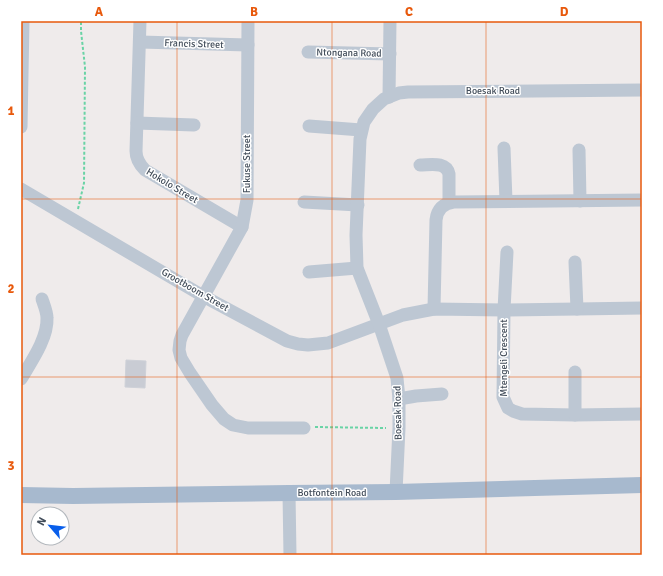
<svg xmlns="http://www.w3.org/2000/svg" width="663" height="576" viewBox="0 0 663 576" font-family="Signika,sans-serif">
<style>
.building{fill:#c9ccd4;stroke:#ced1d8}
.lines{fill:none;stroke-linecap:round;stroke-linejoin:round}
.path{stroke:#69d3a5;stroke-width:2;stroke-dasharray:3 2;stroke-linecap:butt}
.minor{stroke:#bdc7d3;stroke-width:13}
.major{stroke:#a7b9ce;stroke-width:16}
.grid{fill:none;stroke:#e8590c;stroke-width:1;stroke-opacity:0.55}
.labels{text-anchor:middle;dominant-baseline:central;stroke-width:3;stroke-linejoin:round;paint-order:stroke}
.street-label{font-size:10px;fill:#424d5a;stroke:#fff}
.neatline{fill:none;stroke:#e8590c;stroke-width:1.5}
.grid-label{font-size:13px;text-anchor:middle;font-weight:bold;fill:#e8590c}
</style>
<rect width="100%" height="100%" fill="#efebeb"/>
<polygon class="building" points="126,360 146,361 145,388 125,387"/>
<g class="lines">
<g class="path">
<polyline points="78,209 84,183 85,67 81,31 81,21"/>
<polyline points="315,427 386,428"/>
</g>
<g class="minor">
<path d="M140,21l-4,130c0,8 3,13 9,19l97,57"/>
<polyline points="248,21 247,200 242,227 182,335 180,341 179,350 181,358 190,373 212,405 224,419 233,425 248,428 304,428"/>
<polyline points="140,42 248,45"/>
<polyline points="308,52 390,54"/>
<polyline points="389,97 390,21"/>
<polyline points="137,123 194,125"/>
<polyline points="309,126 361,130"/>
<polyline points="21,127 23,21"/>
<polyline points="504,148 506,201"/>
<polyline points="579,150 580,201"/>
<path d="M420,165c10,0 26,-4 29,9v28"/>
<polyline points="21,189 203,296 287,341 298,344 308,345 328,343 403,315 434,309 504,310 577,309 642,308"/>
<polyline points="304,202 358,205"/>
<polyline points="507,252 504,310 503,397 508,408 513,411 522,414 575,415 642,414"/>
<polyline points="575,262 577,309"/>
<polyline points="309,272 357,268"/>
<path d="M434,309l2,-89c1,-10 7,-17 18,-18l188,-2"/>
<path d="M21,379c10,-17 27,-41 26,-61 0,-6 -3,-13 -5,-19"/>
<polyline points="399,399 416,396 442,394"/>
<polyline points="575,415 575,372"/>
<polyline points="396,492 399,428 399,399 397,378 379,324 357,268 356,235 360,139 364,122 373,109 384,99 399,93 408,92 642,90"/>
<polyline points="289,493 290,555"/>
</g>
<polyline class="major" points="21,495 73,496 289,493 396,492 642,485"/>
</g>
<path class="grid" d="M177,21v534M332,21v534M486,21v534M21,199h621M21,377h621"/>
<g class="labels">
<g class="street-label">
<text transform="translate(194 44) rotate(2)">Francis Street</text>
<text transform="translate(349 53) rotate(1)">Ntongana Road</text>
<text x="493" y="91">Boesak Road</text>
<text transform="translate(247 164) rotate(-90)">Fukuse Street</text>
<text transform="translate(172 186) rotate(31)">Hokolo Street</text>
<text transform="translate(195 290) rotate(30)">Grootboom Street</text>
<text transform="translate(504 358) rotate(-90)">Mtengeli Crescent</text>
<text transform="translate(398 413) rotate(-91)">Boesak Road</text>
<text x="332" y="493">Botfontein Road</text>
</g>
</g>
<rect width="663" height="576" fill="none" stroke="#ffffff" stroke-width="44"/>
<g transform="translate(50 526) rotate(298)"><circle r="19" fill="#ffffff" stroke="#b3b8bd"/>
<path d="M0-3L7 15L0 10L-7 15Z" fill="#085eeb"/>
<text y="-6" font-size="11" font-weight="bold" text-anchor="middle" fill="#424d5a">N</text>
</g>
<rect x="22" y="22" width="619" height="532" class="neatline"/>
<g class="grid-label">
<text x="99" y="16">A</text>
<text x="254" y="16">B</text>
<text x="409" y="16">C</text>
<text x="564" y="16">D</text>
<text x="11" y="115">1</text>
<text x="11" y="293">2</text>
<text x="11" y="470">3</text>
</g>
</svg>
